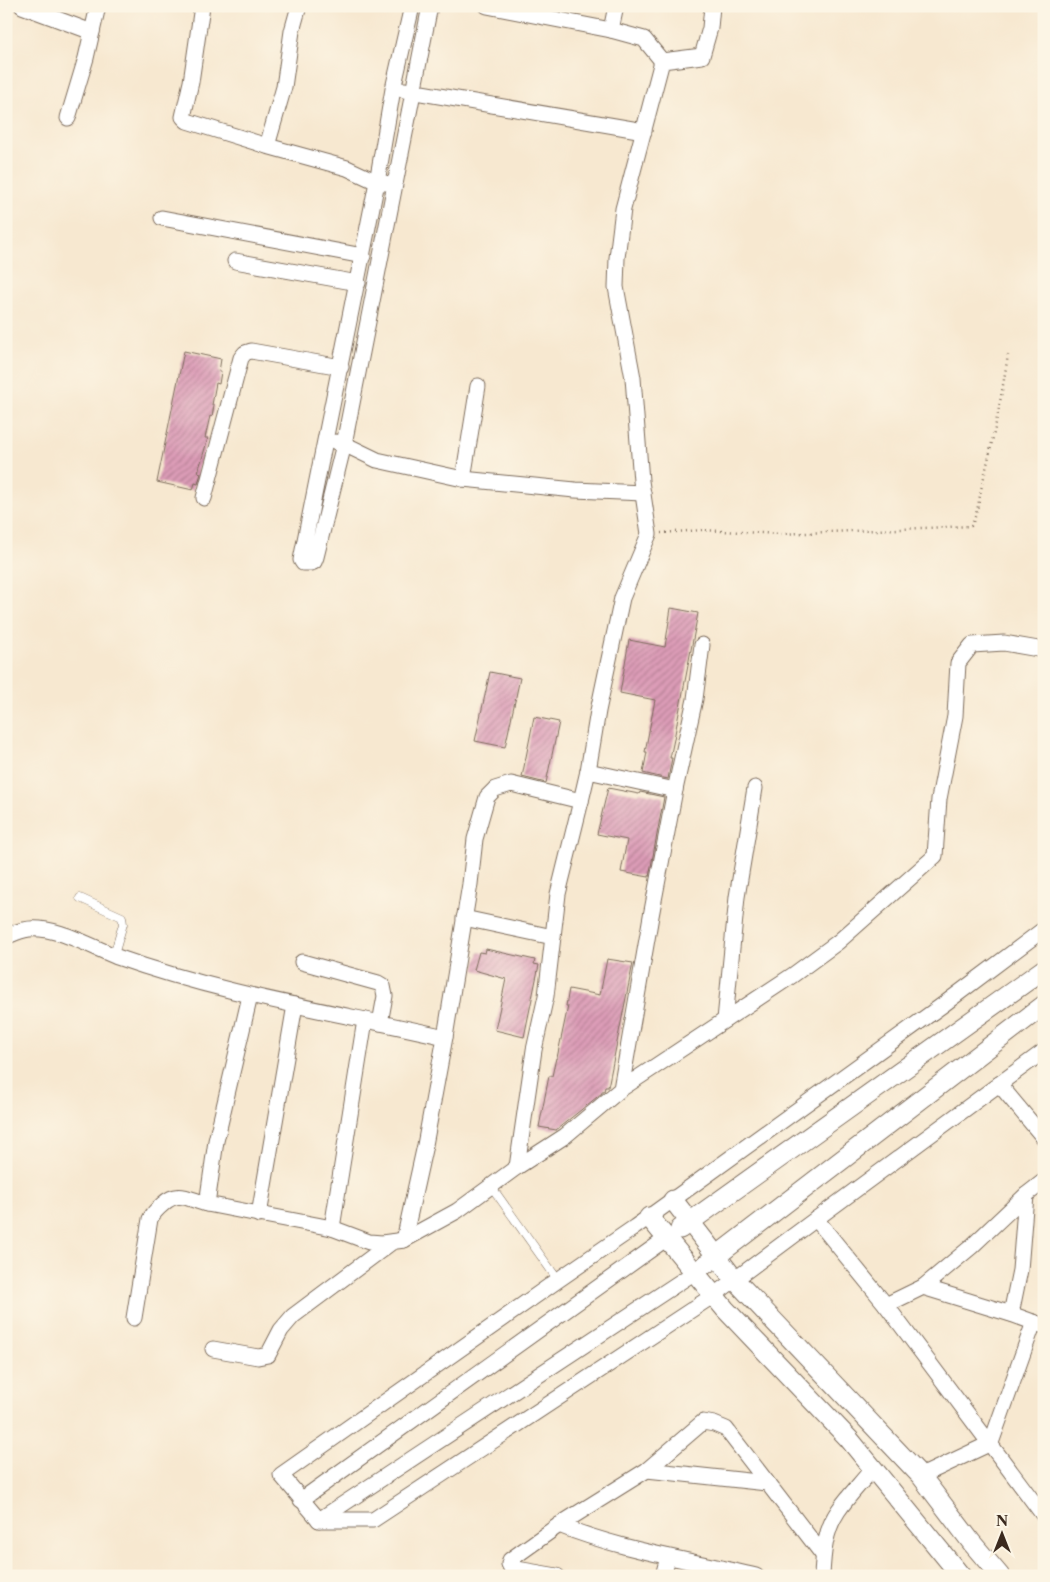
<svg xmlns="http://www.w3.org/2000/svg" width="1050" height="1582" viewBox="0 0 1050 1582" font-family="'Libre Caslon Text',serif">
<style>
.building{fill:url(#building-hatch)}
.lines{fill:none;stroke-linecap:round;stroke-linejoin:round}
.service-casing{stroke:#7d6c5c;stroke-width:9}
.minor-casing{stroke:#7d6c5c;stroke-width:17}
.tertiary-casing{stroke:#7d6c5c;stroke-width:21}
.path{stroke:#7d6c5c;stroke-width:2.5;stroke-dasharray:1 4;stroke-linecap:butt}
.service{stroke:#fff;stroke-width:8}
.minor{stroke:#fff;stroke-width:15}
.tertiary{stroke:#fff;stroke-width:19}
</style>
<defs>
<pattern id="building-hatch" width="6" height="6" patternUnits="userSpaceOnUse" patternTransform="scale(1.25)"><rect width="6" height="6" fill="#dc9cb7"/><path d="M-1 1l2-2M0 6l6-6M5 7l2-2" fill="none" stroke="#b47f94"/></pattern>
</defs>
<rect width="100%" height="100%" fill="#fcf5e5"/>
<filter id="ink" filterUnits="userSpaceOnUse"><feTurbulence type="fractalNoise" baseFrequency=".02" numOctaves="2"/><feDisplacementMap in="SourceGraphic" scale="10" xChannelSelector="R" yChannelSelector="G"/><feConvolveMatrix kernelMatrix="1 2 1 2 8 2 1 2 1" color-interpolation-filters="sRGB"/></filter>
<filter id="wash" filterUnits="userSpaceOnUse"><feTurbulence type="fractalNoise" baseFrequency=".0096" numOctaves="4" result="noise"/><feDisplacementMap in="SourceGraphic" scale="20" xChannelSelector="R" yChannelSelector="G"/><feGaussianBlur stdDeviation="1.12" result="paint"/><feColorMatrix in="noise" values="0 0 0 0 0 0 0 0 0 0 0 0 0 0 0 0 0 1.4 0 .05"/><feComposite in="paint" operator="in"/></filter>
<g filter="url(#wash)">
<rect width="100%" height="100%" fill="#f7e8d0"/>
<g id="blocks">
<g class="building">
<polygon points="184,351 221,359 219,372 221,372 219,384 216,383 212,405 214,405 212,417 210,416 205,438 208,438 198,472 201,473 198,484 195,483 193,490 157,482"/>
<polygon points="671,608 698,613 674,739 670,758 672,758 668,779 643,773 647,752 645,752 655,700 620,693 629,640 665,647"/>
<polygon points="490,672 520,678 505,747 475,741"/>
<polygon points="534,717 559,722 546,783 522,777"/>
<polygon points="608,788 639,794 640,792 664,797 649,877 621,872 627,840 597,834"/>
<polygon points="486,949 535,960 534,964 539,965 524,1037 495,1030 506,979 474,970 479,952 485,953"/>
<polygon points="607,959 633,963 608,1087 605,1087 604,1091 602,1091 602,1093 556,1130 539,1127 549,1076 552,1076 556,1058 557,1058 568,1006 566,1006 569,989 600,995"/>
</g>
</g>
</g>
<g filter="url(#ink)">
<use href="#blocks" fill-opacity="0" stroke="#7d6c5c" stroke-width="1"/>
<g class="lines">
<defs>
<g id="service">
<polyline points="80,898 122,917 123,924 114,955"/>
<polyline points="491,1186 558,1280"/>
</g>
<g id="minor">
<polyline points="22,6 92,32"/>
<polyline points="202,6 191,82 183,117 187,121 267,146 347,168 377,182 385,183"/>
<polyline points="412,6 393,89 377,182 301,560 303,563 311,563 314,562 316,557 344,444 430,6"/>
<polyline points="487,6 611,30"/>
<polyline points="616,6 611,30 644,39 662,61"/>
<polyline points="404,90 644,131"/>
<polyline points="68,118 86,58 98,6"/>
<polyline points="267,146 284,87 292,31 299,6"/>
<polyline points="162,218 363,256"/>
<polyline points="235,261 358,283"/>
<polyline points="336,442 344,444 377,460 463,479 575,490 643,493"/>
<polyline points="463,479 478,386"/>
<polyline points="204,498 241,358 245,353 251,351 341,367"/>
<polyline points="588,771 598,711 622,598 649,534 641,481 633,378 616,287 617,258 623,209 662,61 702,56 710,28 712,6"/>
<polyline points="675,790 695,699 702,645"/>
<polyline points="464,918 553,937"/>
<path d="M6,937c6,-3 12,-6 18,-7 26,-7 68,17 93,27 107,38 218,55 328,80"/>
<polyline points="302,962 378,983 383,986 385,996 380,1023"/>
<polyline points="250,996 216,1141 207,1204 332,1228 369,1242 382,1243 404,1240"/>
<polyline points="725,1020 737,897 755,788"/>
<polyline points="999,1084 1044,1138"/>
<polyline points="621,1089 651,916 675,790 588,771 581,801 511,784 495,789 487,797 475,839 470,884 445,1037 425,1145 404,1240 457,1211 517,1167 565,1136 621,1089 793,975 838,942 935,856 939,799 955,716 958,663 972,645 1004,643 1044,650"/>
<polyline points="517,1167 534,1050 546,996 558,894 581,801"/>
<polyline points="1044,1181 1026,1195 971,1247 923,1287 1011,1314 1044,1326"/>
<polyline points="259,1215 295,1005"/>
<polyline points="816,1219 714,1295 373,1520 319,1520 281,1475 558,1280 635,1227 944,1004 1044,929"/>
<polyline points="332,1228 365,1020"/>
<polyline points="923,1287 886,1305 816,1219 1044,1051"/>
<polyline points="886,1305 1044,1516"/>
<polyline points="1011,1314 1020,1270 1026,1195"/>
<path d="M134,1318l16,-99c3,-6 7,-10 13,-15 15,-14 25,-5 44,0"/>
<polyline points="213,1349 258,1357 268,1355 281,1330 293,1316 392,1242"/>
<polyline points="647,1470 767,1483"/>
<polyline points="921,1476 991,1443 1034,1322"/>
<polyline points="301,1500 667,1238"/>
<polyline points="319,1520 695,1272"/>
<path d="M559,1525c61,25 132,35 197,51"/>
<polyline points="557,1576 511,1568 509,1564 510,1560 559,1525 647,1470 703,1422 714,1424 726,1429 823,1555"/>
<polyline points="663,1576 668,1557"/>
<path d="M822,1576c1,-22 3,-46 16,-65 10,-15 24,-29 35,-43"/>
</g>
<g id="tertiary">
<polyline points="673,1200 735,1280 921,1476 972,1543 1000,1576"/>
<polyline points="649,1217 725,1309 849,1439 961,1576"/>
<polyline points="680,1229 1044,969"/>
<polyline points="706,1264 1044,1005"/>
</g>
</defs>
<use href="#service" class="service-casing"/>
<use href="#minor" class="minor-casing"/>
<use href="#tertiary" class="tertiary-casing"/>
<path class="path" d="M661,533l41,-3 78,4 191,-8c7,-13 8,-27 11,-41 11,-43 19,-86 26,-130"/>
<use href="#service" class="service"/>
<use href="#minor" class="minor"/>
<use href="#tertiary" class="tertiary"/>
</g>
</g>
<rect width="1050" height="1582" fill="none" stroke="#fcf5e5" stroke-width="25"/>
<g transform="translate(1002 1534)" stroke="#fcf5e5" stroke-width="4" paint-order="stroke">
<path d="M0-4L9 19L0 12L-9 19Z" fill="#3b2a1e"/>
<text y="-8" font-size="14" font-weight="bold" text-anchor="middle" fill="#3b2a1e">N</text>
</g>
</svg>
